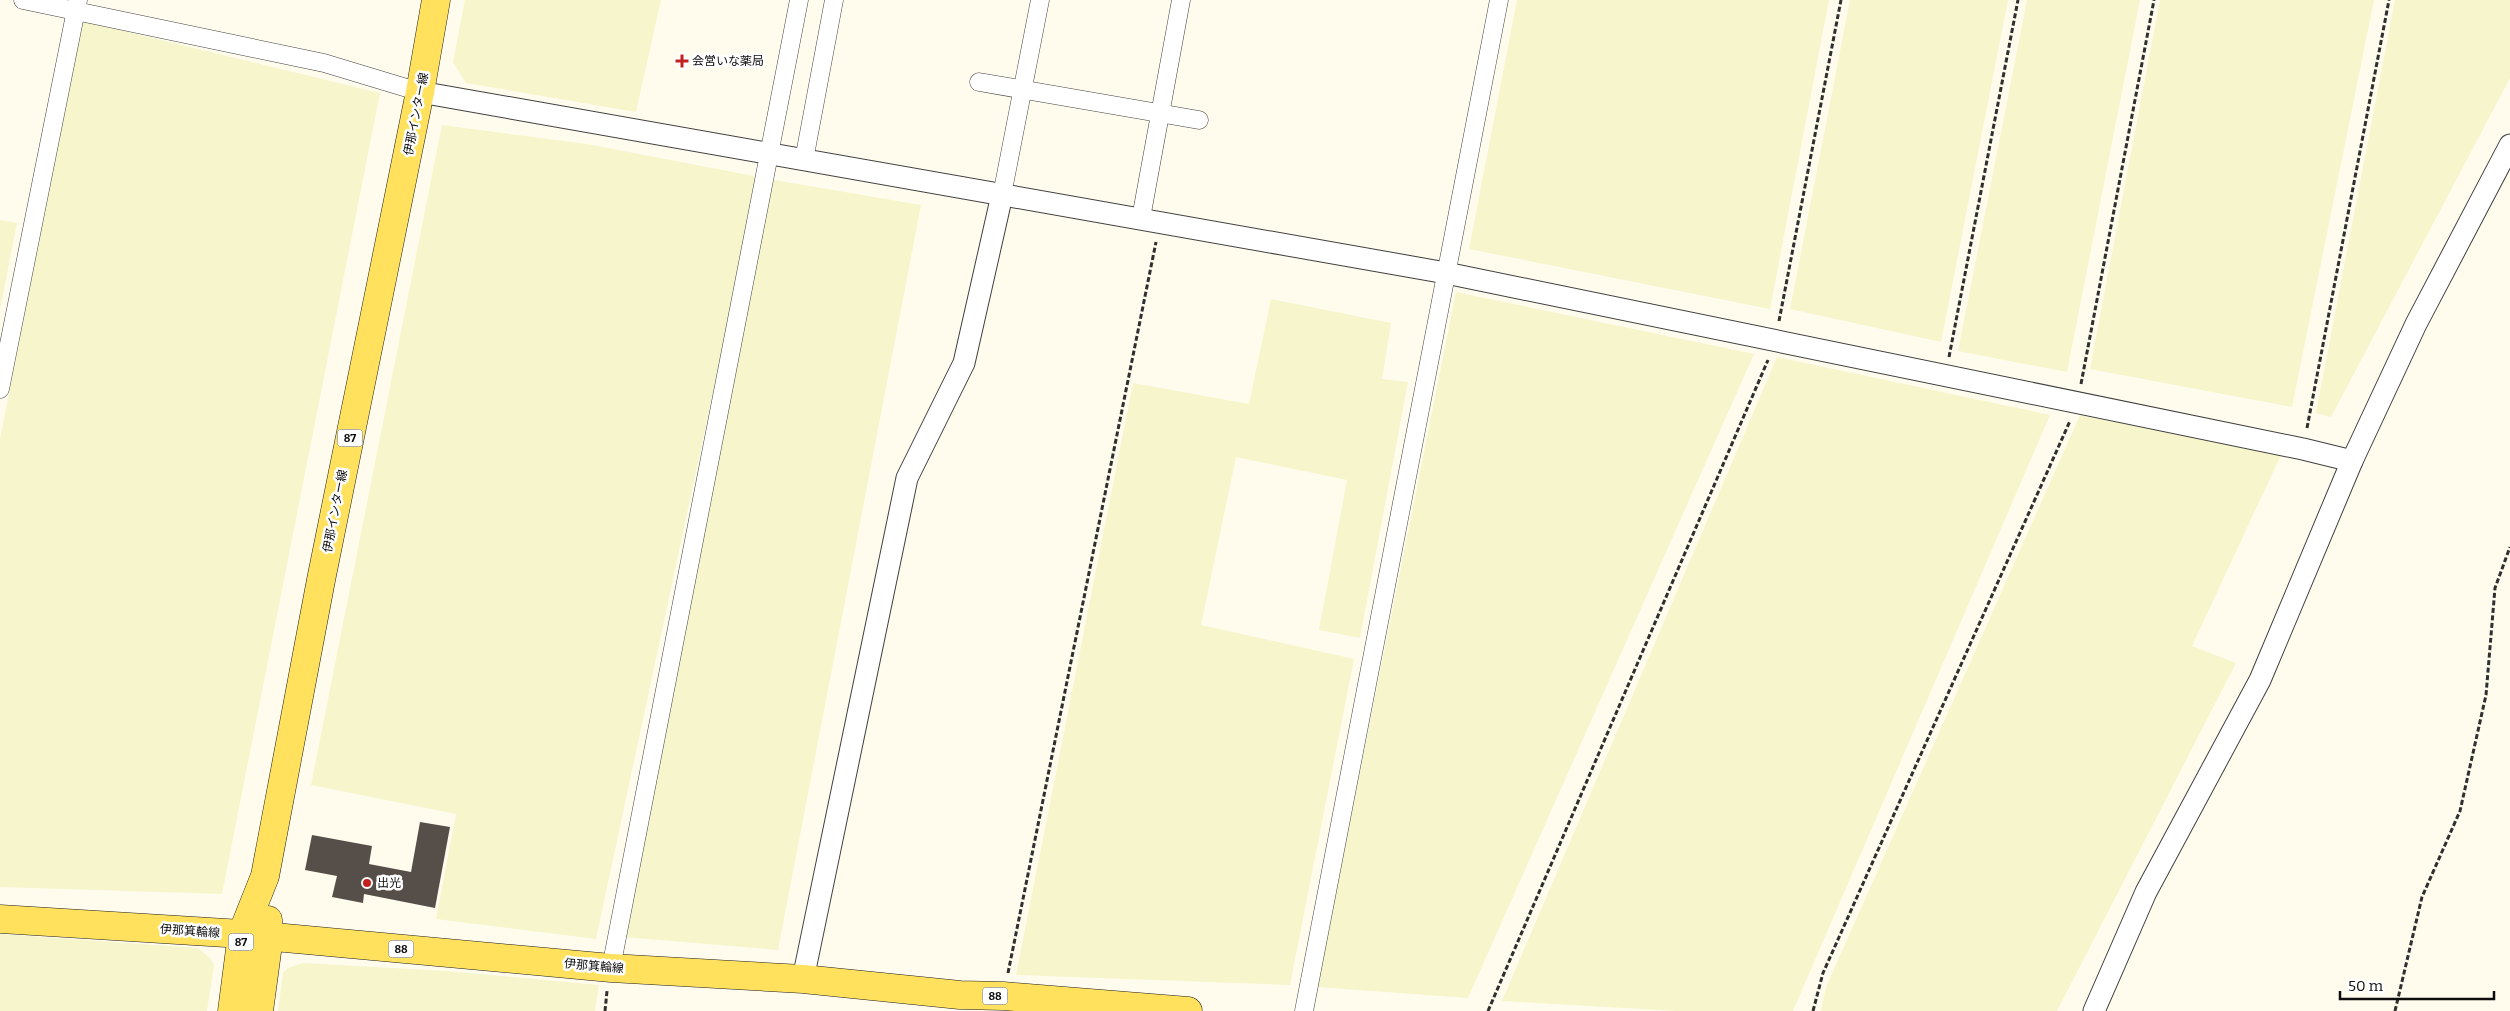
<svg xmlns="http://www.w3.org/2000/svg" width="2510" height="1011" viewBox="0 0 2510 1011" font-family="Bitter,'Noto Sans JP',serif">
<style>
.farmland{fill:#f6f5cc}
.building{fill:#564f49}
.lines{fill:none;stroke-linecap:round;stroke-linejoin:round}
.minor-casing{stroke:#404040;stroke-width:19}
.tertiary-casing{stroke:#404040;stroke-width:23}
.primary-casing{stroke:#1e1e1e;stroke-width:29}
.path{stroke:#2f2f2f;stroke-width:3;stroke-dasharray:5 2.5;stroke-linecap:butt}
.minor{stroke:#fff;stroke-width:18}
.tertiary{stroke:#fff;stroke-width:21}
.primary{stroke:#ffe15d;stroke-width:28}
.poi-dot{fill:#c3211f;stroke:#fff;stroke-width:2}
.labels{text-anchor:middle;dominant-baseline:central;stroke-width:5;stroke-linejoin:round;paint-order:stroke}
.shield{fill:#fff;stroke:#565656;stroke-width:1}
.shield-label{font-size:11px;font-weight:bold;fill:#0d0d0d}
.poi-label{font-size:12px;fill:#0d0d0d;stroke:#fff;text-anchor:start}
.street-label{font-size:12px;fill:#0d0d0d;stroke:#fff}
</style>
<rect width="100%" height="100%" fill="#fffced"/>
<g class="farmland">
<polygon points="465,0 661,0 636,112 466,83 453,62"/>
<polygon points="1517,0 1829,0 1770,309 1469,249"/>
<polygon points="1850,0 2008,0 1941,342 1790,309"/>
<polygon points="2027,0 2140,0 2067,372 1958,351"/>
<polygon points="2160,0 2374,0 2292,407 2090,369"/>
<polygon points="2395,0 2510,0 2510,78 2331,417 2316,413"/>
<polygon points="82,21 380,93 222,894 0,887 0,439"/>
<polygon points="442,125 587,144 759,177 596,939 436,919 456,814 311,785"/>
<polygon points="768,179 921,205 778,950 623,937"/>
<polygon points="0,220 17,223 0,310"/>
<polygon points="1456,292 1754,354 1468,998 1317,987"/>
<polygon points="1271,299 1391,323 1382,379 1408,382 1360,638 1319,630 1347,480 1236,457 1201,625 1354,659 1290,985 1016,975 1133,383 1249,404"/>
<polygon points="1777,357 2050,415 1793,1011 1677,1011 1502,1001"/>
<polygon points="2080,415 2281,455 2192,646 2236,663 2057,1011 1821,1011 1826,987"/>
<polygon points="0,934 198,948 211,959 214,965 207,1011 0,1011"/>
<polygon points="303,963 447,971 599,985 595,1011 278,1011 283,973 288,968"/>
</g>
<polygon class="building" points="420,822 450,827 435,908 364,894 363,903 332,897 337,876 305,870 312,835 372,846 369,864 411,872"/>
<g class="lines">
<defs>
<g id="minor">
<polyline points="23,0 324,63 420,92"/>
<polyline points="979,82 1199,120"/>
<polyline points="804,160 834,0"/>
<polyline points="1002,195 1040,0"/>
<polyline points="1141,218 1181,0"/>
<polyline points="0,389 78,0"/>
<polyline points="611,968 799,0"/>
<polyline points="1304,1011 1499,0"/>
</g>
<g id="tertiary">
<polyline points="420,92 1446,273 2303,449 2352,461"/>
<polyline points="803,979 907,478 964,363 1002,195"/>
<polyline points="2094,1011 2146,892 2260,680 2352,461 2416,324 2510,145"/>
</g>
<g id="primary">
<polyline points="0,919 242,934 611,968 803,979 960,995 1003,996 1188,1011"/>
<polyline points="232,1011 242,934 265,876 321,580 420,92 436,0"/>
<polyline points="259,1011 269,937 268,920"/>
</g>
</defs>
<use href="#minor" class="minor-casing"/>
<use href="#tertiary" class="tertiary-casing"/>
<use href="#primary" class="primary-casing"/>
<g class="path">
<polyline points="1779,321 1841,0"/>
<polyline points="1949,357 2018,0"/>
<polyline points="2081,384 2154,0"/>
<polyline points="2307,428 2389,0"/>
<polyline points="1008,973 1156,242"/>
<polyline points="605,1011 607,991"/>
<polyline points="1488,1011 1768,360"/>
<polyline points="1813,1011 1823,973 2070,421"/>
<polyline points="2395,1011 2422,897 2460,811 2486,695 2495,588 2510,547"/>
</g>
<use href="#minor" class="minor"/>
<use href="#tertiary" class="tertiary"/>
<use href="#primary" class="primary"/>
</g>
<g class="poi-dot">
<path d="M679.5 53.5h5v5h5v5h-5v5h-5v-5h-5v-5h5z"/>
<circle cx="367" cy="883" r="5"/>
</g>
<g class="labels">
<g class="shield">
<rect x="337.5" y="429.5" width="25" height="17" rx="4"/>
<rect x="228.5" y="933.5" width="25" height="17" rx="4"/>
<rect x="388.5" y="940.5" width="25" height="17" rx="4"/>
<rect x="982.5" y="987.5" width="25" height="17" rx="4"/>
</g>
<g class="shield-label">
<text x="350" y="438">87</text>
<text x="241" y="942">87</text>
<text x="401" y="949">88</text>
<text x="995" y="996">88</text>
</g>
<g class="poi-label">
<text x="692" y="61">会営いな薬局</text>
<text x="377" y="883">出光</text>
</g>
<g class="street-label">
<text transform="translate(416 114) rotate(-79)">伊那インター線</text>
<text transform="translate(335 511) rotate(-79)">伊那インター線</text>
<text transform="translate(190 931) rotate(4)">伊那箕輪線</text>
<text transform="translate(594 966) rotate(5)">伊那箕輪線</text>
</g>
</g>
<path d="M2340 991v8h154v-8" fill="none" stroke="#0d0d0d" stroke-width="2.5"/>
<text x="2348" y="991" font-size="15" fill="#0d0d0d" stroke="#ffffff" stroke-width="4" paint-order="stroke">50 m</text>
</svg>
